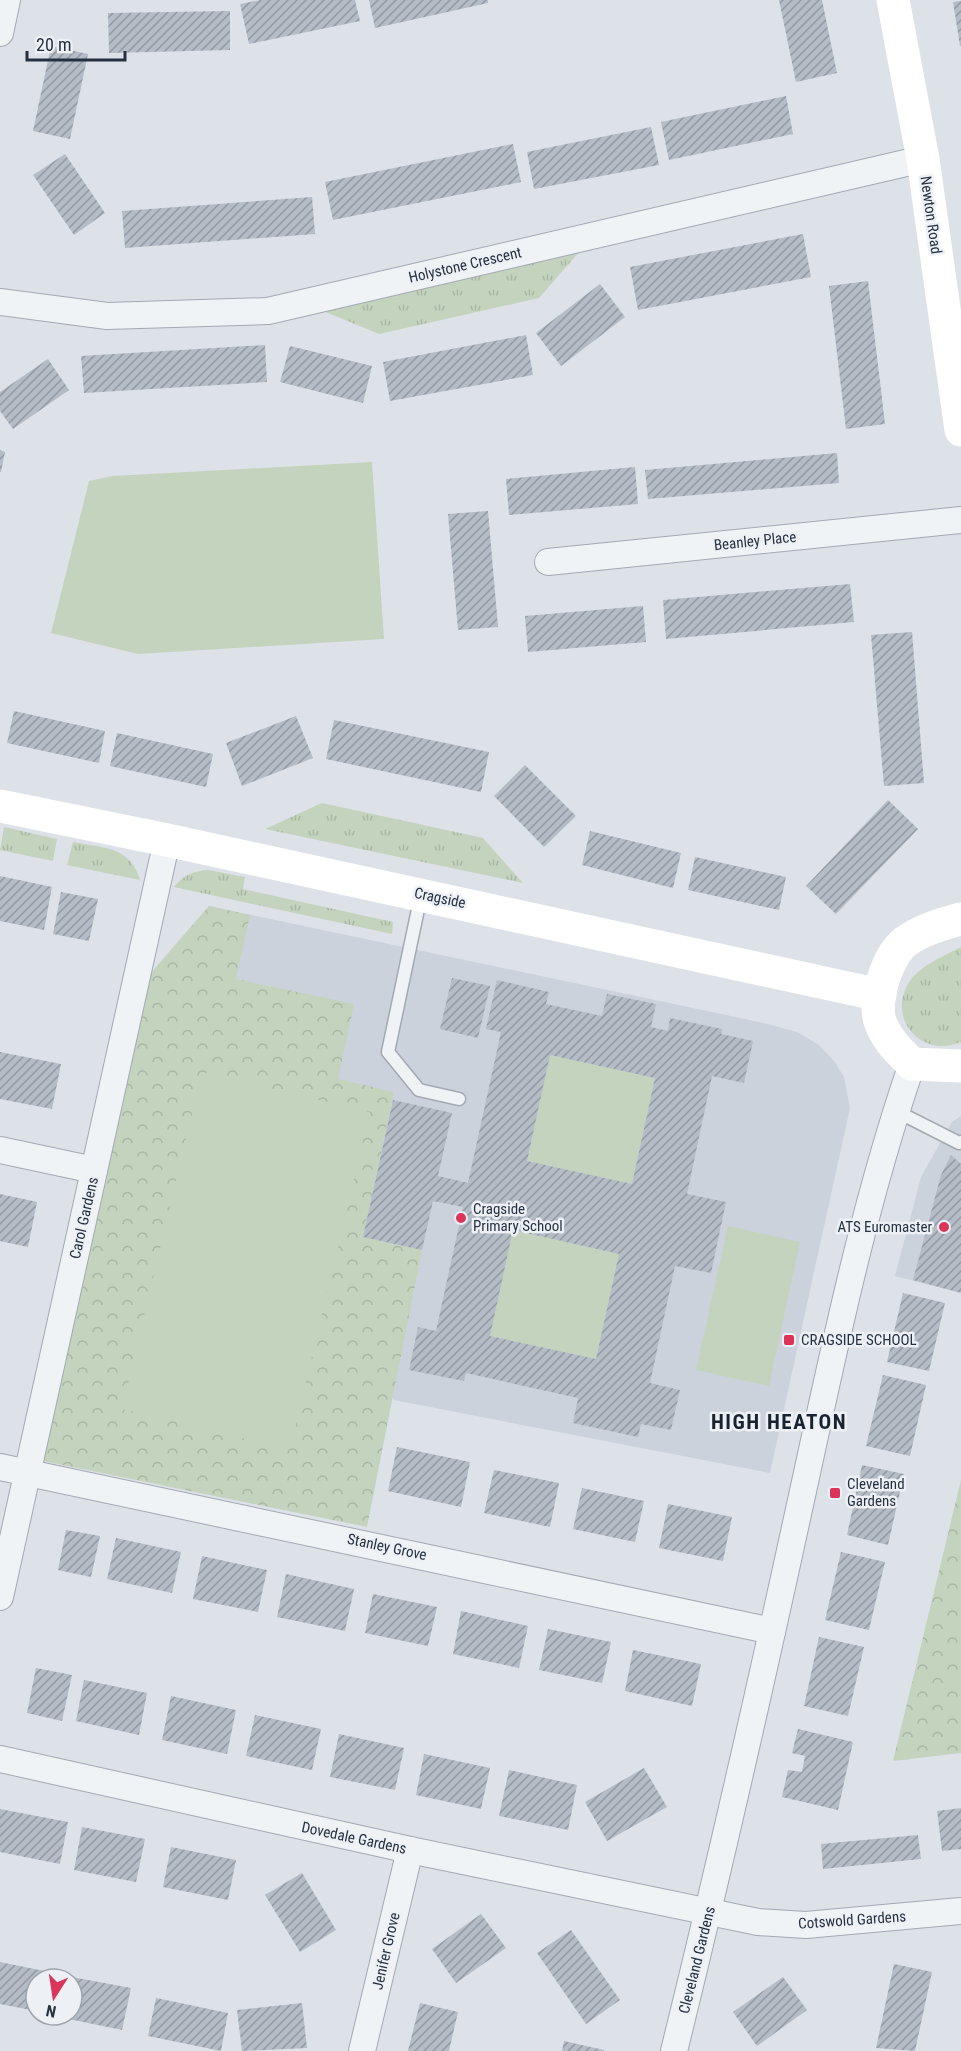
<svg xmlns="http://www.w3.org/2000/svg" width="961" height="2051" viewBox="0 0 961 2051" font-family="'Roboto Condensed',sans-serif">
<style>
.built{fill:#cbd2db}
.grass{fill:url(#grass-tufts)}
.park{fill:url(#park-crowns)}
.garden{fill:#c4d3bd}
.building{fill:url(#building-hatch);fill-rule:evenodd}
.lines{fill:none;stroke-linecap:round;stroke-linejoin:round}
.lane-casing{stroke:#a2a9b3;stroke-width:15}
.street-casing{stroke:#a2a9b3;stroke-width:28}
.lane{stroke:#f0f3f6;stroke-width:12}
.street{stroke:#f0f3f6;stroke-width:26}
.secondary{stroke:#fff;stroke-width:33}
.poi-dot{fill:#db3559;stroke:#edf1f6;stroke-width:2}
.labels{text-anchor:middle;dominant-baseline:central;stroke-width:5;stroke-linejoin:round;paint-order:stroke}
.street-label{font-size:15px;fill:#253141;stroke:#edf1f6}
.poi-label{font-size:15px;fill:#253141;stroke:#edf1f6;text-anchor:start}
.district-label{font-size:21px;font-weight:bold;letter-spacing:1.5px;fill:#182231;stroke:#edf1f6}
</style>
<defs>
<pattern id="grass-tufts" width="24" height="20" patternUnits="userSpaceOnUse" patternTransform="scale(1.5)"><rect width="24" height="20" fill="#c4d3bd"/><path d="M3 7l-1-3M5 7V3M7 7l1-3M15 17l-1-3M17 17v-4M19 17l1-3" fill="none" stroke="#a8b6a4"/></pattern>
<pattern id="park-crowns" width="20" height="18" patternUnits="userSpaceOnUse" patternTransform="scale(1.5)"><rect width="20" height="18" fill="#c4d3bd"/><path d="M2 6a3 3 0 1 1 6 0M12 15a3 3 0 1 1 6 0" fill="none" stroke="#a8b6a4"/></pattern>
<pattern id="building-hatch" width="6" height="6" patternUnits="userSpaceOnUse" patternTransform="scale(1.5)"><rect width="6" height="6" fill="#b4bcc6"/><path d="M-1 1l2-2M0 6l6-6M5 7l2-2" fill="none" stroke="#9299a2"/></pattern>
</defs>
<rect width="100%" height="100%" fill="#dde2e9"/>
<g class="built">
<polygon points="209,906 764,1023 797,1032 819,1045 834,1061 844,1077 850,1108 770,1473 394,1400 151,973"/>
<polygon points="961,1116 961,1293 895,1276 921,1177 952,1122"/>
</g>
<g class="grass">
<polygon points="580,251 539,298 379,334 323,311"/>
<polygon points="322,803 483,838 523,883 265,829"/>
<polygon points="4,827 57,839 53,861 0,850"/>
<path d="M73,842c30,6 57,4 67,38l-73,-15z"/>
<path d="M208,870l37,7 -2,12 150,33 -1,12 -218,-47c10,-12 18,-16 34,-17z"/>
<path d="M961,947v95c-38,17 -74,-22 -53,-58 9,-17 36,-28 53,-37z"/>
</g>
<g class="park">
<polygon points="209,906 250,915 236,979 354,1004 338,1079 394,1092 363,1237 422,1250 367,1527 43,1461 151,973"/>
<polygon points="961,1480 961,1753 893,1761"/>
</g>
<g class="garden">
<polygon points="372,462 384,639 138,654 51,633 89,481 113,476"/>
<polygon points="550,1055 655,1078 632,1184 527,1161"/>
<polygon points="202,1072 370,1112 290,1449 122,1409"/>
<polygon points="728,1226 800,1242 769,1386 696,1370"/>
<polygon points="513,1230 619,1254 596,1359 490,1336"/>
</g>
<g class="building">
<polygon points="260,0 355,0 360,21 249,44 240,4"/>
<polygon points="369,0 488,0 488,3 375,28"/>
<polygon points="779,0 822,0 837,73 796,82"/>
<polygon points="961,1 961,46 960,46 953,2"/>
<polygon points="230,11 230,50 109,53 108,13"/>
<polygon points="51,46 88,54 70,139 33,131"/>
<polygon points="786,96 793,134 669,160 661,122"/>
<polygon points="651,127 659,165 534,189 527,152"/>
<polygon points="513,144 521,182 333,220 325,182"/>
<polygon points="65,154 105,213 74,235 33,175"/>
<polygon points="312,197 315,234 125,248 122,211"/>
<polygon points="803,234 811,277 638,310 630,267"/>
<polygon points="868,281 885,424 846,429 829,286"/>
<polygon points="600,284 625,317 561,366 536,333"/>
<polygon points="526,335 533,375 390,401 383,362"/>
<polygon points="265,345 267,382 84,393 81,356"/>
<polygon points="290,346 372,366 363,403 280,382"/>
<polygon points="48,359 69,390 13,429 0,411 0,392"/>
<polygon points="0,450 5,452 1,472 0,472"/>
<polygon points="837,453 839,483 648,499 645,470"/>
<polygon points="635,467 638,504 509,515 506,479"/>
<polygon points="488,511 498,627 458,630 448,514"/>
<polygon points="850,584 854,622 666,639 663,600"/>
<polygon points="643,606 646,642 528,652 525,616"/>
<polygon points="912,632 924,783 884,786 871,635"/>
<polygon points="14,711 105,731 99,763 7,743"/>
<polygon points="296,716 313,758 242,786 226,743"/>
<polygon points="334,720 489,752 481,792 326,759"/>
<polygon points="117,733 213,754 206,787 110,766"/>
<polygon points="525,765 576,816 544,847 494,796"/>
<polygon points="888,800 918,829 836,914 806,886"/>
<polygon points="590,831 681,853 673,888 582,865"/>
<polygon points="695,857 786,877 779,910 688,890"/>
<polygon points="0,876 52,887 44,930 0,921"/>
<polygon points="61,892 98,899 89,941 53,934"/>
<polygon points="452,978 490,986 478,1038 440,1029"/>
<path d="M497,980l52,12 -3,12 56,12 5,-22 49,10 -5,23 17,4 2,-13 52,11 -1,5 32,7 -9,42 -32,-7 -25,118 39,8 -15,71 -36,-7 -25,117 30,7 -9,40 -30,-6 -3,13 -65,-14 5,-25 -112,-25 -2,8 -55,-11 9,-43 18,4 27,-124 -30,-6 -11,49 -59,-13 30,-137 59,13 -14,63 30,7 33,-151 -15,-3zM550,1055l105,23 -23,106 -105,-23zM513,1230l106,24 -23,105 -106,-23z"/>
<polygon points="0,1052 61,1064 52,1109 0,1099"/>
<polygon points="951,1155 961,1164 961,1293 913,1280 941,1175"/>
<polygon points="0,1194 37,1202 28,1247 0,1241"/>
<polygon points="903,1293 945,1303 929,1371 887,1362"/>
<polygon points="883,1375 926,1385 910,1456 866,1446"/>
<polygon points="397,1447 470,1462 461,1507 388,1491"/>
<polygon points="862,1465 904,1474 888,1545 847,1535"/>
<polygon points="494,1470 559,1483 550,1527 484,1513"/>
<polygon points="582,1488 644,1501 635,1542 573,1529"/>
<polygon points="668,1504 732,1517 723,1561 659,1548"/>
<polygon points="66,1530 100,1536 91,1577 58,1570"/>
<polygon points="116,1538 181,1552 172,1593 107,1579"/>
<polygon points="841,1552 885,1562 869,1630 825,1620"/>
<polygon points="202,1556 267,1570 258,1612 193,1599"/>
<polygon points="286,1574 354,1589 345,1631 277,1617"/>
<polygon points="373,1594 437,1607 428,1646 365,1633"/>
<polygon points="461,1611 528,1626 519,1668 453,1654"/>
<polygon points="548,1629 611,1642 602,1683 539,1670"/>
<polygon points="819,1637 864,1647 848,1716 804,1706"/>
<polygon points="633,1650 701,1664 692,1706 625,1691"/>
<polygon points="36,1668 72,1675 62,1721 27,1713"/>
<polygon points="84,1680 147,1693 139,1735 76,1721"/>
<polygon points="171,1696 236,1710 227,1754 162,1740"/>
<polygon points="255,1715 321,1729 312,1770 246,1756"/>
<polygon points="798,1729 853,1742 838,1810 782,1797 788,1770 802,1772 805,1756 792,1753"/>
<polygon points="339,1734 404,1748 395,1790 330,1777"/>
<polygon points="424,1754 490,1768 481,1809 416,1795"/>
<polygon points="644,1768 667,1807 607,1841 585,1802"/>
<polygon points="509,1770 577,1785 568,1830 499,1816"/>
<polygon points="961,1808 961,1849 942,1851 937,1811"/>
<polygon points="0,1809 68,1822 60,1864 0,1852"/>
<polygon points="82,1827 145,1839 136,1882 74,1870"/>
<polygon points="918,1835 921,1859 823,1869 821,1844"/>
<polygon points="171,1847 236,1860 228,1900 163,1887"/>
<polygon points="302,1873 336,1930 300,1952 265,1895"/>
<polygon points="481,1914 506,1948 456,1983 432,1949"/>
<polygon points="571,1930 620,2000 586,2024 537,1953"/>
<polygon points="0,1962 59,1974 58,1979 36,1979 36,2011 0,2004"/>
<polygon points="894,1964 932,1972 915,2051 876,2048"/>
<polygon points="72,1977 131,1988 122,2030 64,2018 65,2015 72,2015"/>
<polygon points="783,1977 807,2010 757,2046 733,2012"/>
<polygon points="156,1998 228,2013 221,2051 148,2036"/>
<polygon points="302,2003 307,2048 242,2051 237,2010"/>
<polygon points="420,2003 458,2012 449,2051 408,2051"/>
<polygon points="564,2041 604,2050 604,2051 562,2051"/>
</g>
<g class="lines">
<defs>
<g id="lane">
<polyline points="421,895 388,1052 419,1090 459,1099"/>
<polyline points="896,1111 959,1143 961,1142"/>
</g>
<g id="street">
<polyline points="0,33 7,0"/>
<polyline points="0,302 107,316 268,311 923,159"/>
<polyline points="548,562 961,520"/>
<polyline points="0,1150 94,1170"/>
<polyline points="0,1467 772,1631"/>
<polyline points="0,1597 167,840"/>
<polyline points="0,1759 410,1850 758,1922 806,1925 961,1911"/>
<polyline points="362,2051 410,1850"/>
<path d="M674,2051c44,-178 85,-358 124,-537 33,-150 64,-305 114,-450"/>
</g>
</defs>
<use href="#lane" class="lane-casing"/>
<use href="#street" class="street-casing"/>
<use href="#lane" class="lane"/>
<use href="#street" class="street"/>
<g class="secondary">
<polyline points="893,0 923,159 961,430"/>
<polyline points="0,806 167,840 880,995"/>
<path d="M961,919c-19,5 -40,11 -56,23 -18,14 -33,61 -24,82 7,17 18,27 31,40l49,2"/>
</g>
</g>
<g class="poi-dot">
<circle cx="461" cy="1218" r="6"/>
<circle cx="944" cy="1227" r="6"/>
<rect x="783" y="1334" width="12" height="12" rx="3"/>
<rect x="829" y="1487" width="12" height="12" rx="3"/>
</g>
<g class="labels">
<g class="street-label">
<text transform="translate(931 215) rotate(82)">Newton Road</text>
<text transform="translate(465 265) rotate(-13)">Holystone Crescent</text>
<text transform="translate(755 541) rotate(-6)">Beanley Place</text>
<text transform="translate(440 898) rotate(12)">Cragside</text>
<text transform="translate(84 1218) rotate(-77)">Carol Gardens</text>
<text transform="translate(387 1547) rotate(12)">Stanley Grove</text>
<text transform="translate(354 1838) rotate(12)">Dovedale Gardens</text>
<text transform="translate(852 1920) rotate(-4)">Cotswold Gardens</text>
<text transform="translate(386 1951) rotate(-77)">Jenifer Grove</text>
<text transform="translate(697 1960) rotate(-76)">Cleveland Gardens</text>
</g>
<g class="poi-label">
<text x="473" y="1209">Cragside<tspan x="473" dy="17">Primary School</tspan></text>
<text x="932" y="1227" text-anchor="end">ATS Euromaster</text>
<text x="801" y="1340">CRAGSIDE SCHOOL</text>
<text x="847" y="1484">Cleveland<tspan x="847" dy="17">Gardens</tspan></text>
</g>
<g class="district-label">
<text x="779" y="1422">HIGH HEATON</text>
</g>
</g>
<g transform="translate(54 1997) rotate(192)"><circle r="28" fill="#edf1f6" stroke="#9da4ae" stroke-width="1.5"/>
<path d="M0-4.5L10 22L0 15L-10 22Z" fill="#db3559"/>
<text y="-9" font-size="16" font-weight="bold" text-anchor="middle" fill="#253141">N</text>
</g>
<path d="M27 51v9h98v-9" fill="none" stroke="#253141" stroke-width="3"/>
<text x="36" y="51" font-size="18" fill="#253141" stroke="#edf1f6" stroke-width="4.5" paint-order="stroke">20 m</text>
</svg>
